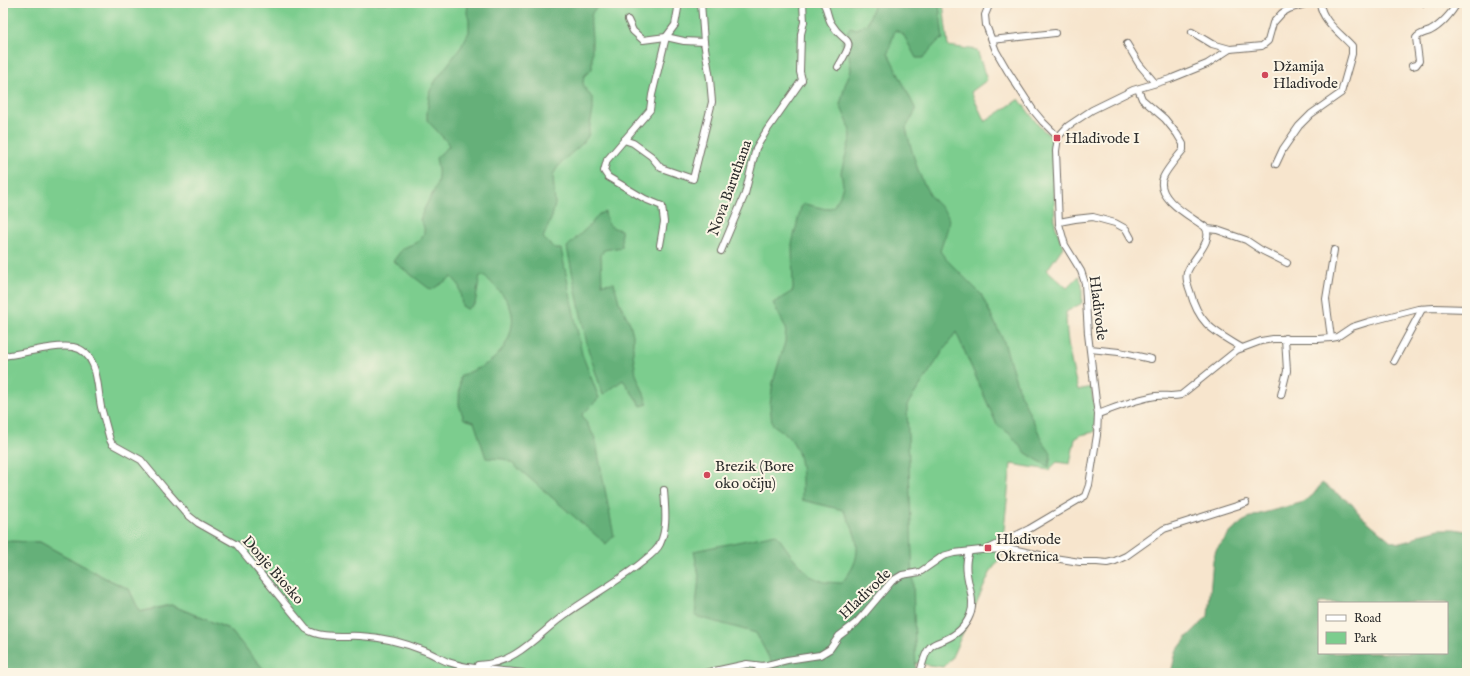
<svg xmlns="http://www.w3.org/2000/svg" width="1470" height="676" viewBox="0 0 1470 676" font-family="'IM FELL English',serif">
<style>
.green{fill:#7ccd8e;stroke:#547c5c}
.forest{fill:#65b079;stroke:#486e52;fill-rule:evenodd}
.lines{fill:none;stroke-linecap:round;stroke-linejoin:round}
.minor-casing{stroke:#726c64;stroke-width:8}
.minor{stroke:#fff;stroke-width:6}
.poi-dot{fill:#d1495b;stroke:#fcf5e5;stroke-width:1.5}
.labels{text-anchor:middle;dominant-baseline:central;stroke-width:4;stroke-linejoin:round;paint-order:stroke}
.poi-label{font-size:15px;fill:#2b2b2b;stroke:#fcf5e5;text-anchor:start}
.street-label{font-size:15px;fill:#2b2b2b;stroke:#fcf5e5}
</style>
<rect width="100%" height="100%" fill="#fcf5e5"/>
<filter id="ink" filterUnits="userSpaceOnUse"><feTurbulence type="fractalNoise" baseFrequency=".025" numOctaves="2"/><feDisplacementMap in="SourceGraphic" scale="8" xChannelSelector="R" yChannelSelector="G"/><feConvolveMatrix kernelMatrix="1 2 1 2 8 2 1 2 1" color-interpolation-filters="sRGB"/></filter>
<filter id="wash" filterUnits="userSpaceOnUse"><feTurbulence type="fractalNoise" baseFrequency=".012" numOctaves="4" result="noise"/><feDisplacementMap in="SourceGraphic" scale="16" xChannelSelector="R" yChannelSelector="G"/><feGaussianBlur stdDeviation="0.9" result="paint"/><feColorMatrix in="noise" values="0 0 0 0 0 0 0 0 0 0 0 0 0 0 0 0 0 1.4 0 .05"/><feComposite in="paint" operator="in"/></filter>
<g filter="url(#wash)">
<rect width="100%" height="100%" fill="#f7e5cd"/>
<path class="green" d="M3,3h940l5,43 29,4 10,30 -16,12 14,30 34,-23 19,26 13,12 2,15 2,73 8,22 -16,23 20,18 12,-12 3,9v18l-16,9c0,27 5,52 12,78l13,-3 5,29 -2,16 -13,3 -6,4 -5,25 -13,-2 -8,8 -38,-6 -10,93 -10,14 -40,88 -8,8 -49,-7 -44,13h-583l-38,-44 -58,-24 -32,7 -10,-23 -24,-11 -65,-36 -37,-1z"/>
<g class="forest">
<path d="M468,3h140c-24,6 -16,19 -16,38 0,9 0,19 0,28l-8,7 -1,6 1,5 9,12v11l-5,26 -5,7 -16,14 -10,11 -4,7 2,29 -3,13 -9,21 12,11h6l21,105 17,44 -17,17 13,23 19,98 -8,8 -93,-80 -9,-5 -18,-1 -12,-36 -10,-3 -5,-14 1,-29c22,-9 39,-15 49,-39 3,-10 5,-17 2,-27 -4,-14 -17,-24 -26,-34h-5l-5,28 -8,5 -5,-3 -3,-21 -7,-8 -21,13 -38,-29c4,-4 8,-12 13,-14 3,-2 6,-2 9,-4 10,-5 12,-15 5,-23 8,-27 24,-30 16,-62l13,-12 -2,-4 -20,-22v-8l3,-21 6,-11 25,-33 8,-15v-12l-2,-7z"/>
<path d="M875,3h16l6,2 42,-2 4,36 -5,2 -15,17h-7l-13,-24 -8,-4 -7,23 28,57 -10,18c6,24 12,49 26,70 5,7 16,13 17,23 0,6 -7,23 -9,30l6,8 35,35 23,48 15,49 25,53 7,9 -2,14 -23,-14 -16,-19 -13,-9 -41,-93 -49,73 9,268h-139l-21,-40 -61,-17 4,-39 -5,-26 82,-17 15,21 19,21 14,6 17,1c24,-25 18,-46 2,-73l-41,-10c0,-23 2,-51 -17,-67 -4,-3 -9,-6 -13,-9l-2,-19 3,-23 12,-40 1,-14 -13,-25 20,-12 -1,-47 9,-37 4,-3 21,5 7,-2 7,-11 3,-11 -2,-13 10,-36 -3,-13 -8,-18 5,-20 6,-15 -2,-15 -8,-12 9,-16 6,2 11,-5z"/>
<path d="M605,212c2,13 4,15 16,18l1,17 -18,3 -3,5 1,29 12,-1 5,19 11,21 3,12v19l3,20 12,30 -7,2 -18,-26 -20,15 -15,-46 -21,-102 24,-23 8,-10z"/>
<path d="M1322,483l30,21 8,11 31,26 9,2 12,-3 8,-6 19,-5h15l13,2v142h-296l5,-21 12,-16 20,-20 5,-56 3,-10 13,-16 13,-12 14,-7 48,-13 9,-7zM1319,603h128v50h-128z"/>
<polygon points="3,541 40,542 105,578 129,589 140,612 171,605 229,629 267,673 3,673"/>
</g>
</g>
<g filter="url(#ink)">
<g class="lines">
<defs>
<g id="minor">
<path d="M823,3c5,6 4,14 8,20 15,25 27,10 7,44"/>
<polyline points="990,3 985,15 986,25 996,51 1007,70 1033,110 1043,122 1058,137"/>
<path d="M1309,3l-20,6 -7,4 -9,10 -5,18 -6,5 -32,3 -23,15 -37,15 -37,11 -41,20 -24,16 -10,11 -2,14 3,73 6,21 16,26 4,12 3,51 8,67 2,13c19,-7 38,-15 58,-18 8,-1 16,1 25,-1l56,-45 24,-9 12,-2h45l13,-1 6,-1 15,-10 16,-5 50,-13 16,-1 33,1"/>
<polyline points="1425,3 1443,3"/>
<polyline points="3,4 3,3"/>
<polyline points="628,20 633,31 643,40 666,37 684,41 704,42"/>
<polyline points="1192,32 1212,44 1230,49"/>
<polyline points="992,40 1055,33"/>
<polyline points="1127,44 1139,64 1155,83"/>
<path d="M1412,66l4,-1 3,-4 -3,-23c4,-5 9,-5 14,-7 10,-5 22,-18 27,-28"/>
<path d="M1138,89l4,10 23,20 12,15 6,10v6c-5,6 -18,22 -20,28 -8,21 29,39 42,49 10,14 -14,32 -18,46 -2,6 1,12 3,18 9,34 24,40 52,57"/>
<polyline points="624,140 633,143 651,156 661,168 693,179 712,102 710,79 704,42 701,3"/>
<path d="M1276,164l7,-15 16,-23 12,-12 30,-21 11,-39v-8c-12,-13 -30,-25 -32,-43"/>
<polyline points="1059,222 1075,219 1093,217 1115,223 1126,229 1131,238"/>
<polyline points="1207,229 1217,230 1246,240 1261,250 1287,263"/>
<polyline points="660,245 664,222 662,206 645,199 608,177 604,171 607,160 650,110 652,95 666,37 675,25 679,3"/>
<polyline points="721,251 745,194 756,148 767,130 802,80 800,72 801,34 804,22 803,3"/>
<polyline points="1331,338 1326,299 1334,250"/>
<polyline points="1090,349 1119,352 1151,359"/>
<path d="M3,356c21,-2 50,-12 70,-9 26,5 24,40 28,60 3,11 6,22 9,33l2,4 29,16 24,29 23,26 10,8 39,22 69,84c15,10 37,6 54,7 22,1 45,7 65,15 8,3 15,8 23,11 24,8 50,8 75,11"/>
<polyline points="1394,361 1422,309"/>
<polyline points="1281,395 1287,371 1285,338"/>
<polyline points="988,549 1029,529 1085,496 1089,485 1097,435 1098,414"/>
<path d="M478,665c14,-1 26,-4 37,-11 18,-11 32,-26 48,-38 26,-19 53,-33 78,-53 6,-5 16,-12 19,-19 8,-17 5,-37 4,-54"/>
<polyline points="705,673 747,664 763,666 787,660 820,655 830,649 839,636 856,623 864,614 892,581 902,575 920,572 943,556 954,553 981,550 1012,549 1054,558 1080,562 1097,562 1107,563 1115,561 1126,556 1164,529 1246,503"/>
<polyline points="755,673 763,666"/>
<path d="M920,673c2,-8 4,-19 10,-26 4,-4 9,-5 14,-7 12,-5 21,-12 26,-25 8,-19 -10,-40 -1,-63"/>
</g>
</defs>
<use href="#minor" class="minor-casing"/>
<use href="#minor" class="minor"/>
</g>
</g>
<g class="poi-dot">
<circle cx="1265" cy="75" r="4"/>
<rect x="1053" y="134" width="8" height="8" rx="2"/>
<circle cx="707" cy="475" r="4"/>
<rect x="984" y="544" width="8" height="8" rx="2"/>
</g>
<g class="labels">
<g class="poi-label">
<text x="1273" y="66">Džamija<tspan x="1273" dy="17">Hladivode</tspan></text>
<text x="1065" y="138">Hladivode I</text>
<text x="715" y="466">Brezik (Bore<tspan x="715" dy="17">oko očiju)</tspan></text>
<text x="996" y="539">Hladivode<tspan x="996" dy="17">Okretnica</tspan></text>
</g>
<g class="street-label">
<text transform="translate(730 188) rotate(-70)">Nova Baruthana</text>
<text transform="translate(1098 308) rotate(83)">Hladivode</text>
<text transform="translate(273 570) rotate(49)">Donje Biosko</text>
<text transform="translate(865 594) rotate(-44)">Hladivode</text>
</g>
</g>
<rect width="1470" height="676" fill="none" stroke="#fcf5e5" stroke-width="16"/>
<rect x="1318" y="602" width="130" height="52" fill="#fcf5e5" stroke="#a8a49b"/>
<rect x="1326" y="615" width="20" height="6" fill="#ffffff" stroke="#a8a49b"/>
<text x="1354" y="622" font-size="12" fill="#2b2b2b">Road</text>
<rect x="1326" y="632" width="20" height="12" fill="#7ccd8e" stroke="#a8a49b"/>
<text x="1354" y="642" font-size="12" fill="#2b2b2b">Park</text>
</svg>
